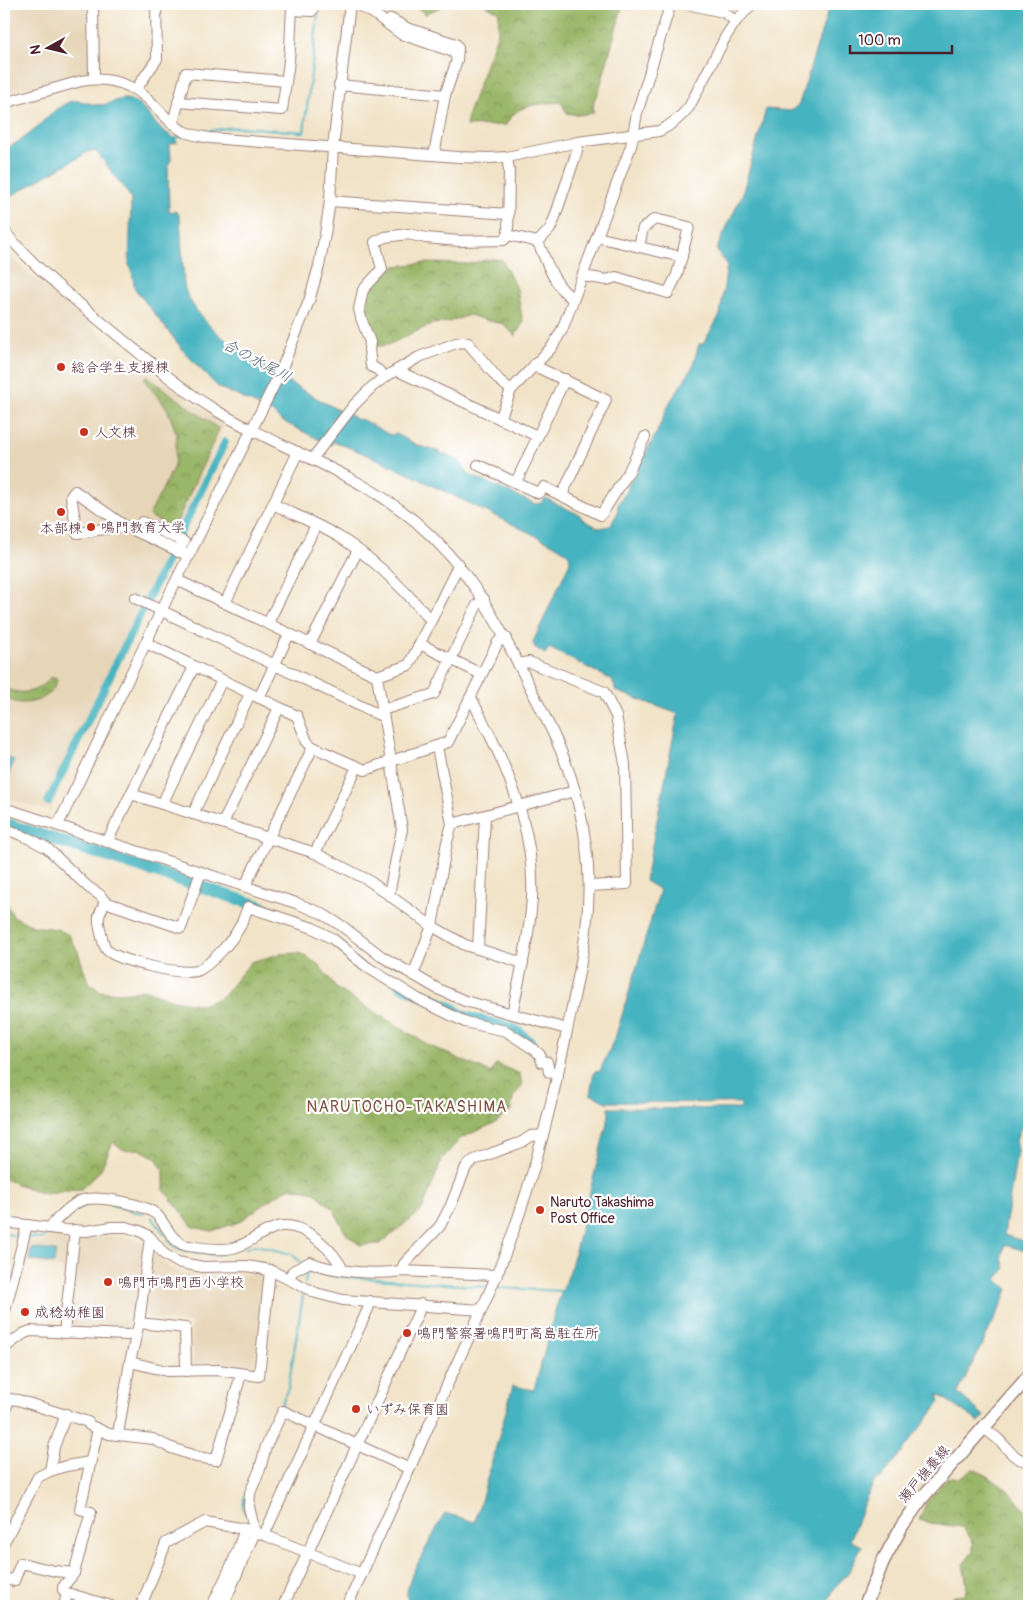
<svg xmlns="http://www.w3.org/2000/svg" width="1033" height="1610" viewBox="0 0 1033 1610" font-family="Pangolin,'Klee One',sans-serif">
<style>
.built{fill:#e6d5b7}
.forest{fill:url(#forest-crowns);stroke:#726a4a}
.water{fill:#45b3c0;stroke:#486976}
.lines{fill:none;stroke-linecap:round;stroke-linejoin:round}
.stream{stroke:#45b3c0;stroke-width:2}
.canal{stroke:#45b3c0;stroke-width:8}
.river{stroke:#45b3c0;stroke-width:12}
.minor-casing{stroke:#9e8179;stroke-width:12}
.major-casing{stroke:#9e8179;stroke-width:15}
.minor{stroke:#fff;stroke-width:10}
.major{stroke:#fff;stroke-width:12}
.poi-dot{fill:#c8321e;stroke:#fff;stroke-width:2}
.labels{text-anchor:middle;dominant-baseline:central;stroke-width:4.5;stroke-linejoin:round;paint-order:stroke}
.poi-label{font-size:14px;fill:#4a1f2b;stroke:#fff;text-anchor:start}
.street-label{font-size:14px;fill:#4a1f2b;stroke:#fff}
.water-label{font-size:15px;font-style:italic;fill:#485a67;stroke:#fff}
.quarter-label{font-size:16px;letter-spacing:1px;fill:#805242;stroke:#fff}
</style>
<defs>
<pattern id="forest-crowns" width="20" height="18" patternUnits="userSpaceOnUse" patternTransform="scale(1.25)"><rect width="20" height="18" fill="#9ab668"/><path d="M2 6a3 3 0 1 1 6 0M12 15a3 3 0 1 1 6 0" fill="none" stroke="#809356"/></pattern>
</defs>
<rect width="100%" height="100%" fill="#fff"/>
<filter id="ink" filterUnits="userSpaceOnUse"><feTurbulence type="fractalNoise" baseFrequency=".02" numOctaves="2"/><feDisplacementMap in="SourceGraphic" scale="10" xChannelSelector="R" yChannelSelector="G"/><feConvolveMatrix kernelMatrix="1 2 1 2 8 2 1 2 1" color-interpolation-filters="sRGB"/></filter>
<filter id="wash" filterUnits="userSpaceOnUse"><feTurbulence type="fractalNoise" baseFrequency=".0096" numOctaves="4" result="noise"/><feDisplacementMap in="SourceGraphic" scale="20" xChannelSelector="R" yChannelSelector="G"/><feGaussianBlur stdDeviation="1.12" result="paint"/><feColorMatrix in="noise" values="0 0 0 0 0 0 0 0 0 0 0 0 0 0 0 0 0 1.4 0 .05"/><feComposite in="paint" operator="in"/></filter>
<g filter="url(#wash)">
<rect width="100%" height="100%" fill="#f1e3c7"/>
<g class="built">
<polygon points="4,4 89,4 90,71 4,94"/>
<polygon points="4,251 122,353 225,424 50,810 35,807 4,797"/>
<polygon points="51,1235 70,1239 67,1270 24,1262 29,1241 42,1243"/>
<polygon points="110,1236 125,1236 138,1241 146,1247 136,1317 125,1328 70,1327 80,1240"/>
<polygon points="150,1252 170,1268 184,1273 200,1271 229,1276 252,1274 266,1276 254,1369 240,1368 215,1363 193,1364 191,1323 142,1317"/>
</g>
<g class="forest">
<polygon points="413,4 447,4 425,14"/>
<path d="M484,4h139l-24,87 -5,9 -1,13 -15,2 -11,-2 -6,-11c-20,2 -46,1 -55,23l-40,1 3,-15 29,-79 1,-20z"/>
<polygon points="492,259 502,260 517,289 523,323 515,336 504,324 489,321 469,315 449,322 432,324 388,345 372,347 363,317 367,290 396,266 424,263 468,264"/>
<polygon points="146,376 219,429 174,528 149,516 174,466 177,435 167,408 144,380"/>
<path d="M55,677l2,2c-2,17 -22,25 -38,24 -5,-1 -10,-3 -15,-5v-11c16,10 35,5 46,-9z"/>
<polygon points="4,895 5,901 13,916 33,926 57,929 69,935 78,952 88,982 100,991 120,993 146,990 173,1000 202,1005 222,997 251,962 279,954 299,953 318,964 337,989 430,1046 491,1073 496,1064 520,1074 522,1086 513,1097 511,1110 497,1122 461,1138 442,1159 422,1210 380,1244 360,1245 346,1234 334,1210 315,1192 290,1187 265,1203 239,1222 212,1231 193,1227 164,1190 164,1171 156,1158 139,1149 124,1150 113,1142 100,1171 81,1189 44,1194 4,1179"/>
<polygon points="973,1469 988,1476 1010,1492 1029,1515 1029,1606 948,1606 947,1604 954,1595 965,1595 967,1585 963,1564 973,1552 973,1541 962,1527 930,1523 919,1520 926,1503 947,1478 959,1478"/>
</g>
<g class="water">
<path d="M830,4h199v1115l-10,12 -4,13 3,2 -14,89 25,8v9l-25,-7 -2,13 3,11 -9,10 12,10 -6,15 -44,89 26,23 -5,6 -41,-28 2,8 -59,77h-5l-13,26 -13,36 12,5 -14,27 -14,16 -8,17h-418l-1,-15 5,-17 33,-61 30,9 38,-136 21,4 22,-83 14,-36 39,-156 -1,-7 133,1v-6l-135,-1 -16,-8 4,-22 6,-1 16,-36 44,-145 -15,-9 33,-167 -62,-23 -4,-11 -63,-32 -4,6 -10,-6 -2,-6 37,-80 -1,-8 -16,-10 -167,-81 -50,-21 -7,2 -15,-7 -34,-17 -8,-8 -54,-25 -31,-32 -52,-66 -4,-22 -2,-1 2,-66 -2,-5 -32,-43 -7,-1 -86,49v-50c10,-6 20,-11 29,-19 12,-11 21,-23 36,-29 10,-4 20,3 30,3 10,0 18,-6 26,-6 14,0 26,20 35,29 6,5 13,8 18,14l-8,2 1,16 -3,5 1,46 8,1 3,5c1,16 2,33 3,50 1,7 0,16 2,22 16,50 111,97 155,122l3,-1 14,10 4,-1 29,16 6,-1 23,12 18,5 22,10 11,14 65,29 6,-1 4,-5 35,17 2,4 17,9 11,-2 7,-12 1,-9 39,-73 13,-30 22,-34 7,-24h4l17,-29 7,-51 -11,-14 26,-55 24,-86 25,2 8,-7z"/>
<polygon points="4,756 14,760 5,786 4,785"/>
<polygon points="31,1248 56,1251 54,1264 29,1260"/>
</g>
<g class="lines">
<g class="stream">
<polyline points="204,132 226,128 241,127 304,132 319,6"/>
<polyline points="175,138 185,136"/>
<polyline points="111,1205 145,1214"/>
<polyline points="152,1217 165,1235"/>
<polyline points="59,1225 81,1207 89,1204"/>
<polyline points="4,1234 21,1236"/>
<polyline points="28,1237 42,1239 51,1231"/>
<polyline points="168,1239 175,1247 187,1251"/>
<polyline points="246,1248 256,1245 291,1254 301,1262"/>
<polyline points="194,1252 212,1255 222,1254"/>
<polyline points="306,1267 309,1270 333,1276 487,1287"/>
<polyline points="305,1283 307,1271 309,1270"/>
<polyline points="496,1288 564,1291"/>
<polyline points="280,1408 288,1388 304,1290"/>
<polyline points="245,1495 243,1507 245,1513"/>
</g>
<polyline class="canal" points="48,802 225,442"/>
<g class="river">
<polyline points="4,823 263,907"/>
<path d="M401,985l52,24c11,13 43,13 59,20 7,2 12,10 18,14"/>
</g>
</g>
</g>
<g filter="url(#ink)">
<g class="lines">
<defs>
<g id="minor">
<polyline points="93,4 94,79"/>
<polyline points="356,4 373,13 401,34 454,52 457,60 445,95 434,155"/>
<polyline points="687,4 723,12 736,21"/>
<polyline points="391,19 407,28 456,44 458,48 457,59"/>
<polyline points="339,85 445,95"/>
<polyline points="136,89 157,59 156,4"/>
<polyline points="178,102 282,110 286,81"/>
<path d="M4,103l77,-22c29,-5 53,3 73,24 9,9 17,19 29,26 8,4 17,5 26,7l249,19 30,1 19,-1 71,-15 81,-11c13,-6 21,-13 30,-24l37,-71 10,-15 16,-17"/>
<path d="M171,123l3,-4 12,-46 100,8c5,-23 4,-47 6,-71l20,1 3,-7"/>
<polyline points="330,201 508,214"/>
<path d="M4,231c35,42 76,73 118,108 31,25 61,52 95,72 65,39 140,61 199,111 52,45 76,90 107,151 13,27 29,55 40,83 12,29 19,60 23,90 9,65 -6,122 -19,185 -15,72 -32,143 -58,212 -17,48 -40,93 -61,140 -33,74 -67,149 -101,223"/>
<path d="M508,235l30,7c9,21 16,44 35,57"/>
<polyline points="597,237 682,257"/>
<polyline points="538,242 550,229 554,220 577,151 578,142"/>
<polyline points="583,276 607,280 616,277 668,293 677,275 689,227 655,219 643,228 639,247"/>
<polyline points="535,364 537,367 606,400 562,495"/>
<polyline points="398,371 537,436"/>
<polyline points="385,377 378,370 371,366 369,349 370,342 361,318 359,309 363,290 382,269 375,242 385,237 408,234 426,238 459,241 504,240 508,235 509,170 507,157"/>
<polyline points="500,419 511,390 552,347 562,330 631,146 637,113 670,6 673,4"/>
<polyline points="312,459 354,405 373,386 385,377 419,357 456,343 463,342 468,343 499,380 511,390"/>
<polyline points="478,465 538,493 540,492 544,487 601,515 628,473 645,437"/>
<polyline points="516,482 565,379"/>
<path d="M273,504c22,11 47,21 68,34 33,21 60,48 85,77l5,4"/>
<polyline points="142,522 184,542 178,552"/>
<polyline points="125,526 77,533 71,496 75,491 125,526 189,556"/>
<polyline points="177,580 377,676 409,665 459,564"/>
<polyline points="135,598 377,714 383,716"/>
<polyline points="225,603 298,452"/>
<polyline points="268,623 316,525"/>
<polyline points="146,643 297,716 307,742 313,747 365,770 448,742 498,642 506,637"/>
<polyline points="310,644 358,550"/>
<polyline points="420,644 481,674"/>
<polyline points="518,664 529,662 604,692 616,716 625,764 627,884 589,886"/>
<polyline points="377,676 402,829 389,894"/>
<polyline points="259,698 289,634"/>
<path d="M471,698c7,12 12,25 19,37 25,51 45,106 42,164 -3,39 -12,77 -20,115"/>
<polyline points="382,710 434,694 477,605 484,599"/>
<polyline points="131,794 315,853 368,880 432,926 465,945 523,963"/>
<polyline points="162,804 222,680"/>
<polyline points="4,808 296,903 321,913 342,926 381,956 438,989 465,1001 567,1029"/>
<polyline points="193,814 250,694"/>
<polyline points="223,823 279,708"/>
<polyline points="452,824 575,791"/>
<polyline points="58,825 161,611 280,373 309,301 319,266 325,234 330,201 333,147 350,4"/>
<polyline points="4,828 28,838 47,848 88,887 100,895 105,902 181,928 201,872"/>
<polyline points="107,842 194,667"/>
<polyline points="315,853 357,767"/>
<polyline points="245,886 313,747"/>
<path d="M105,902c-2,5 -5,10 -6,15 -1,5 4,29 8,33 10,11 80,27 92,20 13,-7 33,-29 40,-42 4,-6 6,-14 9,-21l65,21 20,11 34,28 51,32 47,23 41,9 29,19 5,5 2,7h5l2,10 9,3"/>
<polyline points="478,949 485,816"/>
<polyline points="413,975 432,926 447,842 452,824 437,747"/>
<polyline points="4,1222 65,1230 86,1231 112,1227 126,1227 140,1231 150,1237 164,1254 177,1262 203,1267 247,1266 270,1270 316,1293 343,1300 481,1310"/>
<path d="M49,1228c8,-9 20,-22 31,-27 15,-7 65,3 77,14 10,10 14,28 31,31 15,2 31,5 45,2 13,-3 23,-12 34,-17 5,-2 13,-6 18,-5 23,0 49,25 58,44"/>
<polyline points="401,1271 404,1264 440,1226 451,1205 466,1167 474,1160 522,1142 531,1136 543,1135"/>
<path d="M289,1278l4,-7 17,-9c23,10 66,13 91,9l96,4"/>
<polyline points="4,1315 27,1225"/>
<polyline points="139,1323 185,1328 186,1371"/>
<polyline points="64,1333 75,1230"/>
<polyline points="4,1348 23,1334 30,1331 128,1335 136,1333"/>
<polyline points="130,1362 167,1371 218,1370 259,1376 270,1270"/>
<polyline points="4,1415 9,1399 18,1400 88,1422 89,1425 109,1434 153,1439 169,1447 197,1457 216,1460 241,1375"/>
<path d="M983,1428c6,4 12,8 17,13 9,9 15,20 29,20"/>
<polyline points="118,1434 130,1362 139,1323 150,1237"/>
<polyline points="50,1471 54,1447 66,1414"/>
<polyline points="264,1535 368,1309 370,1301"/>
<polyline points="4,1542 38,1477 50,1471 66,1466 90,1462"/>
<polyline points="4,1578 14,1581 21,1563 55,1571 74,1573"/>
<polyline points="67,1593 63,1590 63,1587 74,1573 91,1512 80,1509 98,1429"/>
<polyline points="64,1606 67,1593 111,1606"/>
<polyline points="141,1606 166,1543 205,1522 245,1529 264,1535 362,1574"/>
<polyline points="212,1606 233,1562 245,1529"/>
<polyline points="223,1606 255,1532 249,1507 250,1493 260,1469 266,1446 283,1411 410,1469"/>
<polyline points="283,1606 419,1311 421,1304"/>
</g>
<polyline id="major" points="865,1606 883,1561 902,1526 922,1498 1029,1376"/>
</defs>
<use href="#minor" class="minor-casing"/>
<use href="#major" class="major-casing"/>
<use href="#minor" class="minor"/>
<use href="#major" class="major"/>
</g>
</g>
<g class="poi-dot">
<circle cx="61" cy="367" r="5"/>
<circle cx="84" cy="432" r="5"/>
<circle cx="61" cy="512" r="5"/>
<circle cx="91" cy="527" r="5"/>
<circle cx="540" cy="1210" r="5"/>
<circle cx="108" cy="1282" r="5"/>
<circle cx="25" cy="1312" r="5"/>
<circle cx="407" cy="1333" r="5"/>
<circle cx="356" cy="1409" r="5"/>
</g>
<g class="labels">
<g class="poi-label">
<text x="71" y="367">総合学生支援棟</text>
<text x="94" y="432">人文棟</text>
<text x="101" y="527">鳴門教育大学</text>
<text x="61" y="528" text-anchor="middle">本部棟</text>
<text x="550" y="1202">Naruto Takashima<tspan x="550" dy="16">Post Office</tspan></text>
<text x="118" y="1282">鳴門市鳴門西小学校</text>
<text x="35" y="1312">成稔幼稚園</text>
<text x="417" y="1333">鳴門警察署鳴門町高島駐在所</text>
<text x="366" y="1409">いずみ保育園</text>
</g>
<g class="street-label">
<text transform="translate(924 1474) rotate(-50)">瀬戸撫養線</text>
</g>
<g class="water-label">
<text transform="translate(257 361) rotate(28)">合の水尾川</text>
</g>
<g class="quarter-label">
<text x="407" y="1107">NARUTOCHO-TAKASHIMA</text>
</g>
</g>
<rect width="1033" height="1610" fill="none" stroke="#fff" stroke-width="20"/>
<g transform="translate(48 48) rotate(262)" stroke="#ffffff" stroke-width="4" paint-order="stroke">
<path d="M0-4L9 19L0 12L-9 19Z" fill="#4a1f2b"/>
<text y="-8" font-size="14" font-weight="bold" text-anchor="middle" fill="#4a1f2b">N</text>
</g>
<path d="M850 45v8h102v-8" fill="none" stroke="#4a1f2b" stroke-width="2.5"/>
<text x="858" y="45" font-size="15" fill="#4a1f2b" stroke="#ffffff" stroke-width="4" paint-order="stroke">100 m</text>
</svg>
